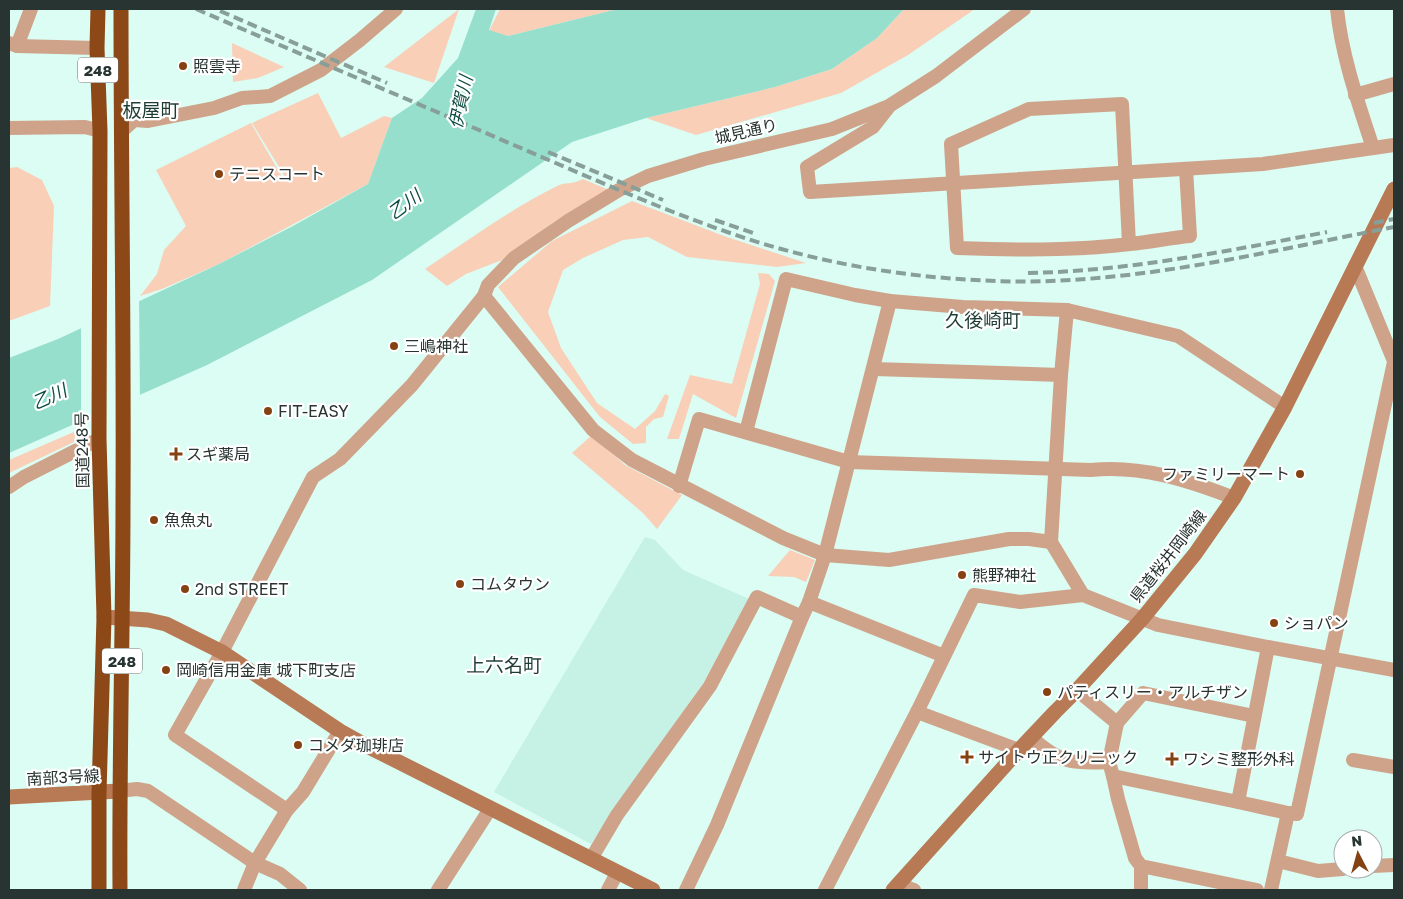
<svg xmlns="http://www.w3.org/2000/svg" width="1403" height="899" viewBox="0 0 1403 899" font-family="'Golos Text','Noto Sans JP',sans-serif">
<style>
.built{fill:#c6f1e5}
.green{fill:#f9cfb8}
.water{fill:#95dfcc}
.pier{fill:#dbfdf3}
.lines{fill:none;stroke-linecap:round;stroke-linejoin:round}
.street{stroke:#cea38a;stroke-width:14}
.secondary{stroke:#b87a55;stroke-width:15}
.highway{stroke:#8d4818;stroke-width:15}
.rail{stroke:#879f98;stroke-width:4;stroke-dasharray:10 5;stroke-linecap:butt}
.poi-dot{fill:#844111;stroke:#fff;stroke-width:2}
.labels{text-anchor:middle;dominant-baseline:central;stroke-width:4.5;stroke-linejoin:round;paint-order:stroke}
.shield{fill:#fff;stroke:#68716f;stroke-width:1}
.shield-label{font-size:15px;font-weight:bold;fill:#273431}
.poi-label{font-size:16px;fill:#273431;stroke:#fff;text-anchor:start}
.street-label{font-size:16px;fill:#273431;stroke:#fff}
.water-label{font-size:18px;font-style:italic;fill:#0d4d41;stroke:#fff}
.quarter-label{font-size:19px;fill:#1e3c34;stroke:#fff}
</style>
<rect width="100%" height="100%" fill="#dbfdf3"/>
<polygon class="built" points="645,537 655,540 683,570 749,599 707,677 591,844 494,792"/>
<g class="green">
<polygon points="459,9 434,83 384,67"/>
<polygon points="500,9 618,9 508,36 489,31"/>
<polygon points="904,9 975,9 908,55 841,93 696,135 646,118 775,87 832,69 877,38"/>
<polygon points="232,43 284,67 258,78 233,82"/>
<polygon points="318,93 341,138 384,116 392,118 368,184 219,264 162,289 140,296 157,274 164,250 186,226 156,170 251,123 282,177 284,175 252,123"/>
<polygon points="17,167 42,180 54,206 50,306 9,321 9,168"/>
<path d="M583,179l26,11 -55,32 -52,38 -36,14 -19,12 -22,-17c43,-29 86,-60 132,-83 8,-4 15,-1 26,-7z"/>
<polygon points="632,201 724,236 806,263 777,267 687,257 648,237 623,240 583,258 563,270 548,312 561,348 597,403 635,429 655,411 665,394 669,396 663,417 654,419 646,427 646,443 633,444 600,417 498,287 552,241"/>
<polygon points="758,273 769,274 775,281 736,418 693,394 679,439 667,439 690,375 732,384 760,284"/>
<polygon points="76,431 74,442 9,473 9,460"/>
<polygon points="592,435 625,465 682,495 657,529 643,513 572,453"/>
<polygon points="790,550 815,560 806,582 794,577 768,576"/>
</g>
<polygon class="water" points="476,9 496,9 489,30 508,36 618,9 904,9 877,38 832,69 775,87 646,118 572,142 372,280 207,365 9,453 9,358 58,339 219,264 293,226 368,184 392,118 422,98 458,58"/>
<polygon class="pier" points="139,297 140,398 81,424 81,325"/>
<g class="lines">
<g class="street">
<path d="M1337,9c5,48 21,93 36,139"/>
<polyline points="9,43 17,46 97,48"/>
<polyline points="17,46 31,9"/>
<polyline points="1355,95 1394,84"/>
<polyline points="888,108 873,127 807,167 810,192 1263,164 1394,145"/>
<polyline points="9,128 85,127 100,131"/>
<polyline points="123,130 134,120 148,121 214,108 242,98 270,96 321,70 360,40 396,9"/>
<path d="M1129,244l-7,-140 -93,5 -78,35 6,104c57,2 116,3 173,-4 20,-2 40,-6 60,-8l-4,-67"/>
<polyline points="1355,266 1394,361"/>
<polyline points="484,296 593,430 632,460 783,538 825,555 889,560 1009,539 1029,539 1051,542"/>
<polyline points="890,301 963,307 1067,310"/>
<polyline points="874,369 1061,375"/>
<path d="M679,486l20,-67 150,43 242,8c50,-5 97,10 143,28"/>
<polyline points="9,487 24,477 99,439"/>
<polyline points="1083,595 1051,542 1061,375 1067,310 1178,336 1285,407"/>
<polyline points="809,602 944,656"/>
<polyline points="1077,690 1117,723 1109,762 1113,776 1238,802 1268,647"/>
<polyline points="917,712 1019,750"/>
<polyline points="1117,723 1143,693 1254,716"/>
<path d="M1032,738c27,25 41,26 77,24"/>
<polyline points="1353,760 1394,767"/>
<polyline points="1113,776 1118,799 1135,858 1141,866 1257,890"/>
<polyline points="119,791 137,789 148,791 255,863 280,874 300,890"/>
<polyline points="1238,802 1288,813"/>
<polyline points="287,810 175,735 222,652 313,477 340,459 412,385 484,296 488,285 514,258 568,221 619,190 648,176 704,159 832,129 889,106 936,76 1024,9"/>
<polyline points="591,859 617,815 710,686 757,597 802,617"/>
<polyline points="1278,861 1318,871 1343,869"/>
<polyline points="1141,866 1141,890"/>
<polyline points="1373,866 1394,865"/>
<polyline points="898,884 914,890"/>
<polyline points="244,890 255,863 287,810 303,792 340,731"/>
<polyline points="438,890 490,809"/>
<polyline points="608,890 617,873"/>
<polyline points="686,890 717,825 802,617 809,602 825,555 890,301 855,295 786,279 746,432"/>
<polyline points="825,890 917,712 974,595 1020,602 1083,595 1158,625 1268,647 1394,670"/>
<polyline points="1271,890 1288,813 1297,814 1394,362"/>
</g>
<g class="secondary">
<polyline points="104,617 148,620 166,624 222,652 340,731 365,745 653,890"/>
<polyline points="9,797 119,791"/>
<polyline points="893,890 1019,750 1055,712 1077,690 1142,619 1195,554 1234,498 1285,407 1394,189"/>
</g>
<g class="highway">
<polyline points="98,9 97,48 100,131 99,439 104,617 99,793 99,890"/>
<path d="M120,890c-1,-130 3,-260 3,-390 1,-163 -2,-327 -2,-491"/>
</g>
<g class="rail">
<path d="M196,9c104,45 209,89 313,134 73,31 146,64 221,90 86,30 176,45 266,48 132,5 269,-29 398,-54"/>
<polyline points="220,11 387,83"/>
<polyline points="548,152 663,200"/>
<polyline points="715,220 753,233"/>
<polyline points="1374,223 1394,219"/>
<path d="M1028,273c101,-2 200,-22 299,-41"/>
</g>
</g>
<g class="poi-dot">
<circle cx="183" cy="66" r="5"/>
<circle cx="219" cy="174" r="5"/>
<circle cx="394" cy="346" r="5"/>
<circle cx="268" cy="411" r="5"/>
<path d="M173.5 446.5h5v5h5v5h-5v5h-5v-5h-5v-5h5z"/>
<circle cx="1300" cy="474" r="5"/>
<circle cx="154" cy="520" r="5"/>
<circle cx="962" cy="575" r="5"/>
<circle cx="460" cy="584" r="5"/>
<circle cx="185" cy="589" r="5"/>
<circle cx="1274" cy="623" r="5"/>
<circle cx="166" cy="670" r="5"/>
<circle cx="1047" cy="692" r="5"/>
<circle cx="298" cy="745" r="5"/>
<path d="M964.5 749.5h5v5h5v5h-5v5h-5v-5h-5v-5h5z"/>
<path d="M1169.5 751.5h5v5h5v5h-5v5h-5v-5h-5v-5h5z"/>
</g>
<g class="labels">
<g class="shield">
<rect x="78" y="57.5" width="40" height="25" rx="4"/>
<rect x="102" y="648.5" width="40" height="25" rx="4"/>
</g>
<g class="shield-label">
<text x="98" y="70">248</text>
<text x="122" y="661">248</text>
</g>
<g class="poi-label">
<text x="193" y="66">照雲寺</text>
<text x="229" y="174">テニスコート</text>
<text x="404" y="346">三嶋神社</text>
<text x="278" y="411">FIT-EASY</text>
<text x="186" y="454">スギ薬局</text>
<text x="1290" y="474" text-anchor="end">ファミリーマート</text>
<text x="164" y="520">魚魚丸</text>
<text x="972" y="575">熊野神社</text>
<text x="470" y="584">コムタウン</text>
<text x="195" y="589">2nd STREET</text>
<text x="1284" y="623">ショパン</text>
<text x="176" y="670">岡崎信用金庫 城下町支店</text>
<text x="1057" y="692">パティスリー・アルチザン</text>
<text x="308" y="745">コメダ珈琲店</text>
<text x="978" y="757">サイトウ正クリニック</text>
<text x="1183" y="759">ワシミ整形外科</text>
</g>
<g class="street-label">
<text transform="translate(746 131) rotate(-13)">城見通り</text>
<text transform="translate(82 450) rotate(-91)">国道248号</text>
<text transform="translate(1168 556) rotate(-52)">県道桜井岡崎線</text>
<text transform="translate(63 777) rotate(-3)">南部3号線</text>
</g>
<g class="water-label">
<text transform="translate(460 102) rotate(-78)">伊賀川</text>
<text transform="translate(404 204) rotate(-37)">乙川</text>
<text transform="translate(49 396) rotate(-24)">乙川</text>
</g>
<g class="quarter-label">
<text x="151" y="109">板屋町</text>
<text x="983" y="319">久後崎町</text>
<text x="504" y="664">上六名町</text>
</g>
</g>
<rect width="1403" height="899" fill="none" stroke="#273431" stroke-width="20"/>
<g transform="translate(1358 854) rotate(354)"><circle r="24" fill="#ffffff" stroke="#a9aead"/>
<path d="M0-4L9 19L0 12L-9 19Z" fill="#844111"/>
<text y="-8" font-size="14" font-weight="bold" text-anchor="middle" fill="#273431">N</text>
</g>
</svg>
